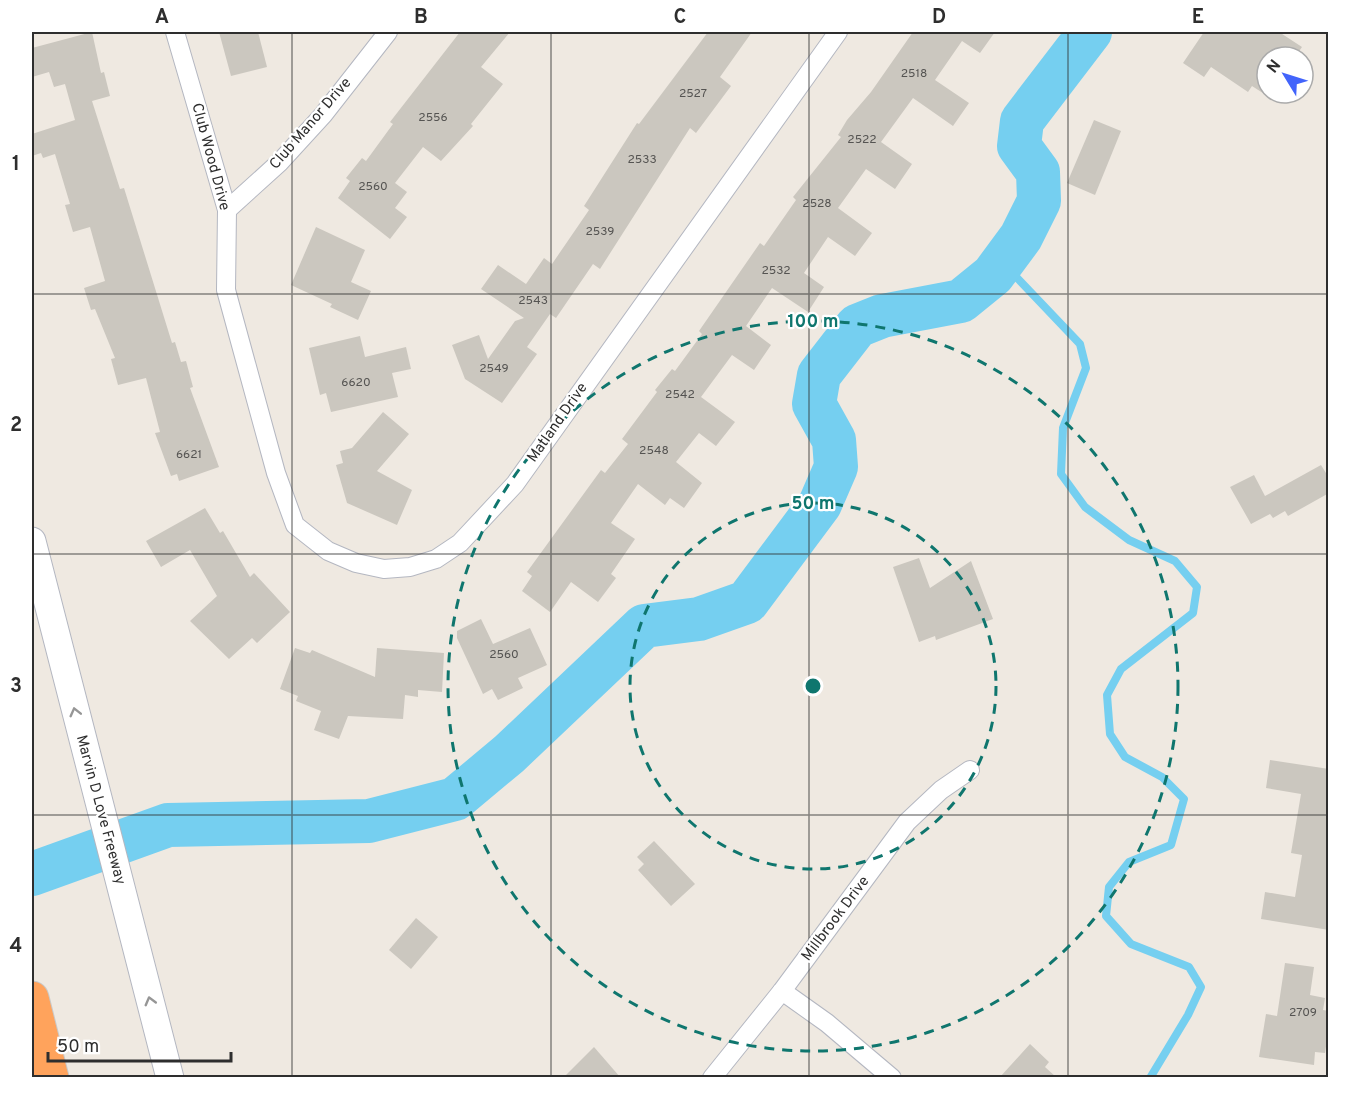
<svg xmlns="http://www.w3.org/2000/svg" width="1360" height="1109" viewBox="0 0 1360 1109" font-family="Overpass,sans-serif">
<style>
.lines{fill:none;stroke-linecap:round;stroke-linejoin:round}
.stream{stroke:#75cff0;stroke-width:8}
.river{stroke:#75cff0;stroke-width:44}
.building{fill:#cbc7bf}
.minor-casing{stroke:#b4b7c1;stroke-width:20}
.secondary-casing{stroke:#b4b7c1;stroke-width:29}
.motorway-casing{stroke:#c9c9c9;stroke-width:35}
.minor{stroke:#fff;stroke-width:18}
.secondary{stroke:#fff;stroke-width:27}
.motorway{stroke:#ffa35c;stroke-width:33}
.oneway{stroke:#969696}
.grid{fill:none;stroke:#2e2e2e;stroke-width:1.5;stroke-opacity:0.55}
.ring{fill:none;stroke:#0f766e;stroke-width:3;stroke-dasharray:10 8}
.labels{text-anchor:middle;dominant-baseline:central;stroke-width:4.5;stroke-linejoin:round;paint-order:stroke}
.number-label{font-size:12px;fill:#555452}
.street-label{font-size:15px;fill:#2e2e2e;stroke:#fff}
.centre{fill:#0f766e;stroke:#fff;stroke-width:3}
.ring-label{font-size:18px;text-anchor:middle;font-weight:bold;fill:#0f766e;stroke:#fff;stroke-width:4.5;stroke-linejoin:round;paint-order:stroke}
.neatline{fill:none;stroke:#2e2e2e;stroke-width:2}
.grid-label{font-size:20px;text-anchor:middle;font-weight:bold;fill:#2e2e2e}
</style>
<rect width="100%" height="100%" fill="#efe9e1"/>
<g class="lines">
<polyline class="stream" points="1002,262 1080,344 1086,368 1063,428 1061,474 1085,507 1129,540 1175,561 1197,587 1193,613 1121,669 1107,695 1110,734 1125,757 1162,777 1184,799 1171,845 1129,862 1109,887 1106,916 1131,944 1189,967 1201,987 1188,1015 1150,1078"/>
<polyline class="river" points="32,874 168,825 369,821 455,799 509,754 644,626 699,619 747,602 820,504 836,467 834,440 814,404 819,375 857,326 882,316 961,301 993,275 1021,237 1039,201 1038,172 1019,146 1022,121 1090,32"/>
</g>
<g class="building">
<polygon points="92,32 101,73 104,72 110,96 92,101 120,189 124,188 172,343 175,342 181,362 186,361 193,387 190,388 219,467 179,481 177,474 171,476 155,433 160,432 146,378 118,385 111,359 115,358 95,309 91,310 84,288 105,281 90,227 73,232 65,205 70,204 55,154 43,158 41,153 32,156 32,134 75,120 65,84 54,87 49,72 32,77 32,48"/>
<polygon points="219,32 258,32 267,67 231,76"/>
<polygon points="460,32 510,32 481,67 503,84 471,124 473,126 441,161 423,147 395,183 407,192 395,208 407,217 390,239 338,198 350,181 346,178 362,158 366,161 393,124 390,122"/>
<polygon points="708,32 752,32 720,77 731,86 696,133 690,128 600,269 593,264 556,318 550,314 527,347 537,354 502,403 465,379 452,345 479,335 488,359 515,321 524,318 481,289 498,265 526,284 544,258 552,264 589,210 584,206 637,123 639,124"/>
<polygon points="913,32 995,32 980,53 962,41 935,80 969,103 953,126 913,98 881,142 912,164 895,189 866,169 838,208 872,233 855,256 828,237 804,273 824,287 808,312 772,288 746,326 771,345 754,370 732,355 701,397 735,422 716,446 699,433 676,462 702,483 684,508 670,498 665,505 638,484 611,523 635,539 611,574 616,578 598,602 571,582 550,612 522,591 532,576 527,572 601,470 605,473 628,444 622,439 657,392 655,390 672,369 675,371 702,334 699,331 760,243 764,246 796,200 793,197 841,137 838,135 847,120 871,92"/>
<polygon points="1204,32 1279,32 1302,47 1295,57 1267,57 1267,93 1271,93 1269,97 1252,86 1248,92 1211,67 1204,77 1183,63"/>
<polygon points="1094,120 1121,131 1095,195 1067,183"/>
<polygon points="316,227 365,250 351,282 371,291 358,320 330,307 332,304 291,285"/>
<polygon points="360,336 365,357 406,347 411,369 392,373 398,397 331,412 326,393 320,395 309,348"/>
<polygon points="383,412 409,434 377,471 412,490 397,525 347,503 336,465 343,463 340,451 352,448"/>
<polygon points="1321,465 1329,478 1329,493 1288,516 1285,511 1273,518 1270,514 1251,524 1230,487 1254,475 1265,496"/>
<polygon points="205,508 220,533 223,531 250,577 254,573 290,612 257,643 252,638 229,659 190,621 217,596 190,550 161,567 146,541"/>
<polygon points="919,558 930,588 971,561 993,619 936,640 935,636 919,642 893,567"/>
<polygon points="481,619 493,644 530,628 547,665 518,678 523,688 498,700 492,689 483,694 457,638 457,631"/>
<polygon points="295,648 310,653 312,650 375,677 377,648 444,653 442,692 418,690 418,697 405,695 403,719 348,716 339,739 314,730 321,711 296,701 298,696 280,689"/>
<polygon points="1270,760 1329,769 1329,930 1261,919 1265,892 1295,897 1302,855 1291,853 1301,794 1266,788"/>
<polygon points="654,841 695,884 671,906 638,870 644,864 637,857"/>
<polygon points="416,918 438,937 411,969 389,950"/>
<polygon points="1285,963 1314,967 1310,995 1325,998 1323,1010 1329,1011 1329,1027 1325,1053 1315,1052 1314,1065 1259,1057 1266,1014 1277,1016"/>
<polygon points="1030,1044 1049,1062 1045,1067 1056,1077 1000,1077"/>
<polygon points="594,1047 620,1077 564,1077"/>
</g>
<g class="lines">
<defs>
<g id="minor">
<polyline points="175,32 227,210 226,290 276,473 295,525 328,551 356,563 384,569 410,567 436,559 460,543 515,484 838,32"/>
<polyline points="227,210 280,162 323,115 388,32"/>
<polyline points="782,991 827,1023 892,1078"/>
<polyline points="712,1078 782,991 907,822 941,790 970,770"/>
</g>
<polyline id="secondary" points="32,541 170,1078"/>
<polyline id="motorway" points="32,998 52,1078"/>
</defs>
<use href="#minor" class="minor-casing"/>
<use href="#secondary" class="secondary-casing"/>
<use href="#motorway" class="motorway-casing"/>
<use href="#minor" class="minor"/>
<use href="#secondary" class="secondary"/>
<use href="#motorway" class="motorway"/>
</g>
<defs><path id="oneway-chevron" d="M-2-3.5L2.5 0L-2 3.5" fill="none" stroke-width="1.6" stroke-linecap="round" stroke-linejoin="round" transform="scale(1.5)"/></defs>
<g class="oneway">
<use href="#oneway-chevron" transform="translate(75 712) rotate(-104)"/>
<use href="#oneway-chevron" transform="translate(150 1001) rotate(-105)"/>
</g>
<path class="grid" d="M292,32v1046M551,32v1046M809,32v1046M1068,32v1046M32,294h1296M32,554h1296M32,815h1296"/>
<g class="ring">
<circle cx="813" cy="686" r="183"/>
<circle cx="813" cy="686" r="365"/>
</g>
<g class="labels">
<g class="number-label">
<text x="914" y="74">2518</text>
<text x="693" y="94">2527</text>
<text x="433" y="118">2556</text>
<text x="862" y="140">2522</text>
<text x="642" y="160">2533</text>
<text x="373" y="187">2560</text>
<text x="817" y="204">2528</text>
<text x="600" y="232">2539</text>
<text x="776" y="271">2532</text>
<text x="533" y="301">2543</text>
<text x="494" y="369">2549</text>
<text x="356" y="383">6620</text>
<text x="680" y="395">2542</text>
<text x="654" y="451">2548</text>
<text x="189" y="455">6621</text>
<text x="504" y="655">2560</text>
<text x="1303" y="1013">2709</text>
</g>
<g class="street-label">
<text transform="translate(311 124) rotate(-49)">Club Manor Drive</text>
<text transform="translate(210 157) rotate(75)">Club Wood Drive</text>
<text transform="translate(558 423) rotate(-55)">Matland Drive</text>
<text transform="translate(100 810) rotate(75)">Marvin D Love Freeway</text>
<text transform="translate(836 919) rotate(-53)">Millbrook Drive</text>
</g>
</g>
<circle cx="813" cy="686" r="9" class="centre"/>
<g class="ring-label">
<text x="813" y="327">100 m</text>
<text x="813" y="509">50 m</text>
</g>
<rect width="1360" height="1109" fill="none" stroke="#ffffff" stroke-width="66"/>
<g transform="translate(1285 75) rotate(308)"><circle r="28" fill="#ffffff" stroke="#ababab" stroke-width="1.5"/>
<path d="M0-4.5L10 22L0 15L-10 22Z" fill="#4264fb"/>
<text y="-9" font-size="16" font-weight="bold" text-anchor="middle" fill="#2e2e2e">N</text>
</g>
<path d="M48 1052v9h183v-9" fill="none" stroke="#2e2e2e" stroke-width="3"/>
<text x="57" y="1052" font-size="18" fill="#2e2e2e" stroke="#ffffff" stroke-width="4.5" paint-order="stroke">50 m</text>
<rect x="33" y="33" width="1294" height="1043" class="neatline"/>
<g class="grid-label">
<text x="162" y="23">A</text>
<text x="421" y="23">B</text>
<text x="680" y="23">C</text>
<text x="939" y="23">D</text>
<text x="1198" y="23">E</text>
<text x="16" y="170">1</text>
<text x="16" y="431">2</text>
<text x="16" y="692">3</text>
<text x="16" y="952">4</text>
</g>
</svg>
